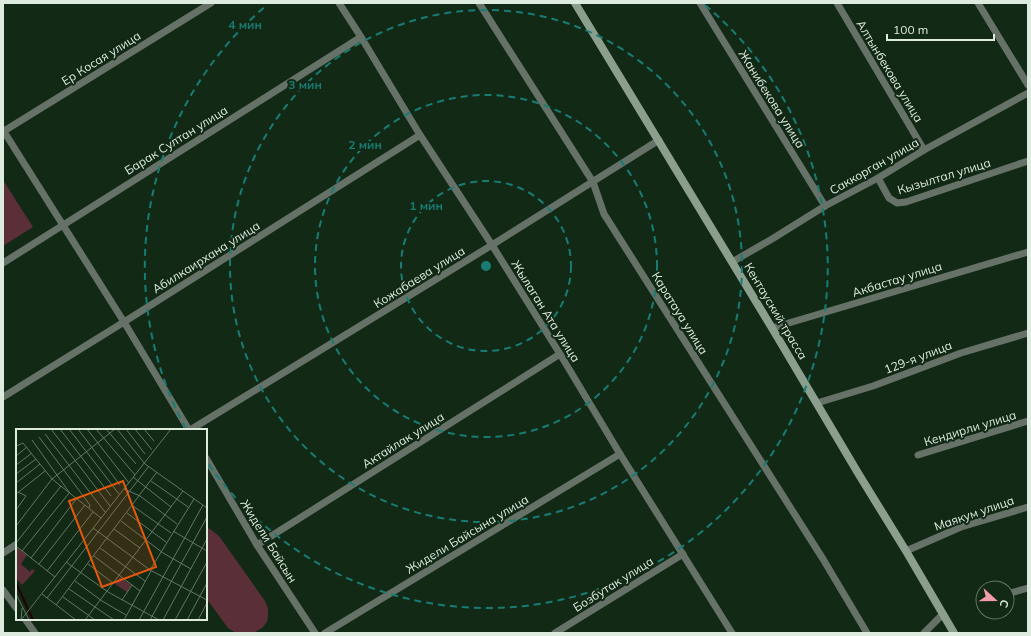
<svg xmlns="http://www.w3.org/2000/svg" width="1031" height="636" viewBox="0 0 1031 636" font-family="Mulish,sans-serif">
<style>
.park{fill:#5b2f38}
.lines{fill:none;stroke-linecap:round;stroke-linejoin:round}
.street{stroke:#667167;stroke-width:7}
.secondary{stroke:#8c9e8e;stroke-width:8}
.ring{fill:none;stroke:#197c74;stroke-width:2;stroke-dasharray:7 5}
.labels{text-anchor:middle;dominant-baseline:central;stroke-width:4;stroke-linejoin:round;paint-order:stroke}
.street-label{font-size:12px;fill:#ddebde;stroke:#122916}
.inset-river{fill:none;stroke:#210006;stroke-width:2}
.inset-road{fill:none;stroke:#637766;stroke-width:1}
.view{fill:#e8590c;fill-opacity:0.15;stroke:#e8590c;stroke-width:2}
.inset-edge{fill:none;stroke:#ddebde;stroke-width:2}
.centre{fill:#197c74;stroke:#122916;stroke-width:2}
.ring-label{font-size:12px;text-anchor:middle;font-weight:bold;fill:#197c74;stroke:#122916;stroke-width:4;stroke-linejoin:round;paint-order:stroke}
</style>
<rect width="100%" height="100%" fill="#122916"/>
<g class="park">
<polygon points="3,180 33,227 3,246"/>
<polygon points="206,528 210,529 219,536 265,601 268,608 268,616 267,622 262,628 253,633 236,633 228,628 206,598"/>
</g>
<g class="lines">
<g class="street">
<polyline points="339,3 361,37 420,135 492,245 560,354 620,454 732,633"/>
<polyline points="479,3 593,182 604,214 823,559 867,633"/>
<polyline points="700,3 825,206"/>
<polyline points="837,3 924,150"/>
<polyline points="978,3 1028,85"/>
<polyline points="3,130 124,322 189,430"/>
<polyline points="4,131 211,3"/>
<polyline points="878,178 889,198 897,203 906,202 1028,161"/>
<polyline points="732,262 772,239 825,206 878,178 924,150 1028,93"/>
<polyline points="3,263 361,37"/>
<polyline points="772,328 1028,252"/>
<polyline points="3,397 124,322 420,135"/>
<polyline points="817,403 873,386 961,353 1028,333"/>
<polyline points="190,430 492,245 659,140"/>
<polyline points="918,455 1028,421"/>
<polyline points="206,458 257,545 315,633"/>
<polyline points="257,545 560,354"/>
<polyline points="906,551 961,527 1028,507"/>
<polyline points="3,553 17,544"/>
<polyline points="3,590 17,609"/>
<polyline points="1007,594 1028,588"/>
<polyline points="25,619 35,633"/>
<polyline points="325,633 620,454"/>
<polyline points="555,633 683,554"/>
<polyline points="924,633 943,614"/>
</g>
<polyline class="secondary" points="575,3 772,328 858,473 906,551 954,633"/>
</g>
<g class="ring">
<circle cx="486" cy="266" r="85"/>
<circle cx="486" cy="266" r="171"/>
<circle cx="486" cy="266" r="256"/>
<path d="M186 429A341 341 0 0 1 267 5M705 5A341 341 0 1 1 207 462"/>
</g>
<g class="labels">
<g class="street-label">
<text transform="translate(101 58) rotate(-32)">Ер Косая улица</text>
<text transform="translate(890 71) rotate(59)">Алтынбекова улица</text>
<text transform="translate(772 99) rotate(58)">Жанибекова улица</text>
<text transform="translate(176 140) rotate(-32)">Барак Султан улица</text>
<text transform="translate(874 166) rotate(-30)">Саккорган улица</text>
<text transform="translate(944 176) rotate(-17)">Кызылтал улица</text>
<text transform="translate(206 257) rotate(-32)">Абилкаирхана улица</text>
<text transform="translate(419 277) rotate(-32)">Кожабаева улица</text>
<text transform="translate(897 279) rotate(-17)">Акбастау улица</text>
<text transform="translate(546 311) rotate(58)">Жылаган Ата улица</text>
<text transform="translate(776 311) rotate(59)">Кентауский трасса</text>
<text transform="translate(680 313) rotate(58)">Каратауа улица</text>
<text transform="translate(918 357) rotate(-21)">129-я улица</text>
<text transform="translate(970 428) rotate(-17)">Кендирли улица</text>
<text transform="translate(403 440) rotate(-32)">Актайлак улица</text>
<text transform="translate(974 513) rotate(-19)">Маякум улица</text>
<text transform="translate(467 534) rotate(-31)">Жидели Байсына улица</text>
<text transform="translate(269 541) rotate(58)">Жидели Байсын</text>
<text transform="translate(613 584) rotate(-32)">Бозбутак улица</text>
</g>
</g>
<g transform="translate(16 429)">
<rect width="191" height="191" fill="#122916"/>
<path d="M0,118l11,8 -6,9 9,8 2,-3 3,2 -13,14 -6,-7zM104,148l11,8 -4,7 -12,-8z" fill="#5b2f38"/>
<path class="inset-river" d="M0,154l17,37"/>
<path class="inset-road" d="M35,0l59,77M44,0l51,67M53,0l50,65M62,0l42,56M71,0l42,54M80,0l39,46M90,0l30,35M101,0l28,35 62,44M110,0l19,25M119,0l17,21M128,0l10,12M29,5l60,78M23,8l51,68 -1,3M16,11l37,52M0,17l7,-3 29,36 49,39M0,27l11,-9M0,36l16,-12M0,45l20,-15M117,48l38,30M135,52l37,26M0,54l24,-19M108,60l16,7 37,28M0,65l29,-23M117,77l38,27M0,81l10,-14 -8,-4M111,84l39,29M105,92l42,32 28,16M0,97l36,-47 63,-50M77,99l57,42 57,30M98,100l26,19M157,102l34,20M0,114l45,-57M0,117l39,31M84,119l45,33M6,122l48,-59M78,127l46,35M15,129l46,-60M50,133l42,30 51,28M23,135l46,-59M72,135l25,19M134,141l44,-71M31,142l46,-59M59,152l27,20 24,14M53,160l45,31M0,165l13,26M26,165l34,26M47,168l32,23M31,169l102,-132M106,171l10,-15M40,176l101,-133M5,191l150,-191M5,191l1,-12M69,191l98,-129M108,191l27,-49M123,191l64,-115M134,191l57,-103M147,191l44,-81M159,191l32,-58M171,191l20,-37M182,191l9,-17"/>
<path class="view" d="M107,52l33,86 -54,20 -33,-86z"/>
<rect width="191" height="191" class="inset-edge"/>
</g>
<circle cx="486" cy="266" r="6" class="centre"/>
<g class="ring-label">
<text x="245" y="29">4 мин</text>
<text x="305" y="89">3 мин</text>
<text x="365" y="149">2 мин</text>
<text x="426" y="210">1 мин</text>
</g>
<rect width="1031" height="636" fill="none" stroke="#ddebde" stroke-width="8"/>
<g transform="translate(995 600) rotate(111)"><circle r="19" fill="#122916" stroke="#637766"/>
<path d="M0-3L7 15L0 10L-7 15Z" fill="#f39aab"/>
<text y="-6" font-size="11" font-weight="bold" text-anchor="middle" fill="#ddebde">С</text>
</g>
<path d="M887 34v6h107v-6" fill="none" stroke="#ddebde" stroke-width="2"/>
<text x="893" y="34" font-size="12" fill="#ddebde" stroke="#122916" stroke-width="3" paint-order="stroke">100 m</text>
</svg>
